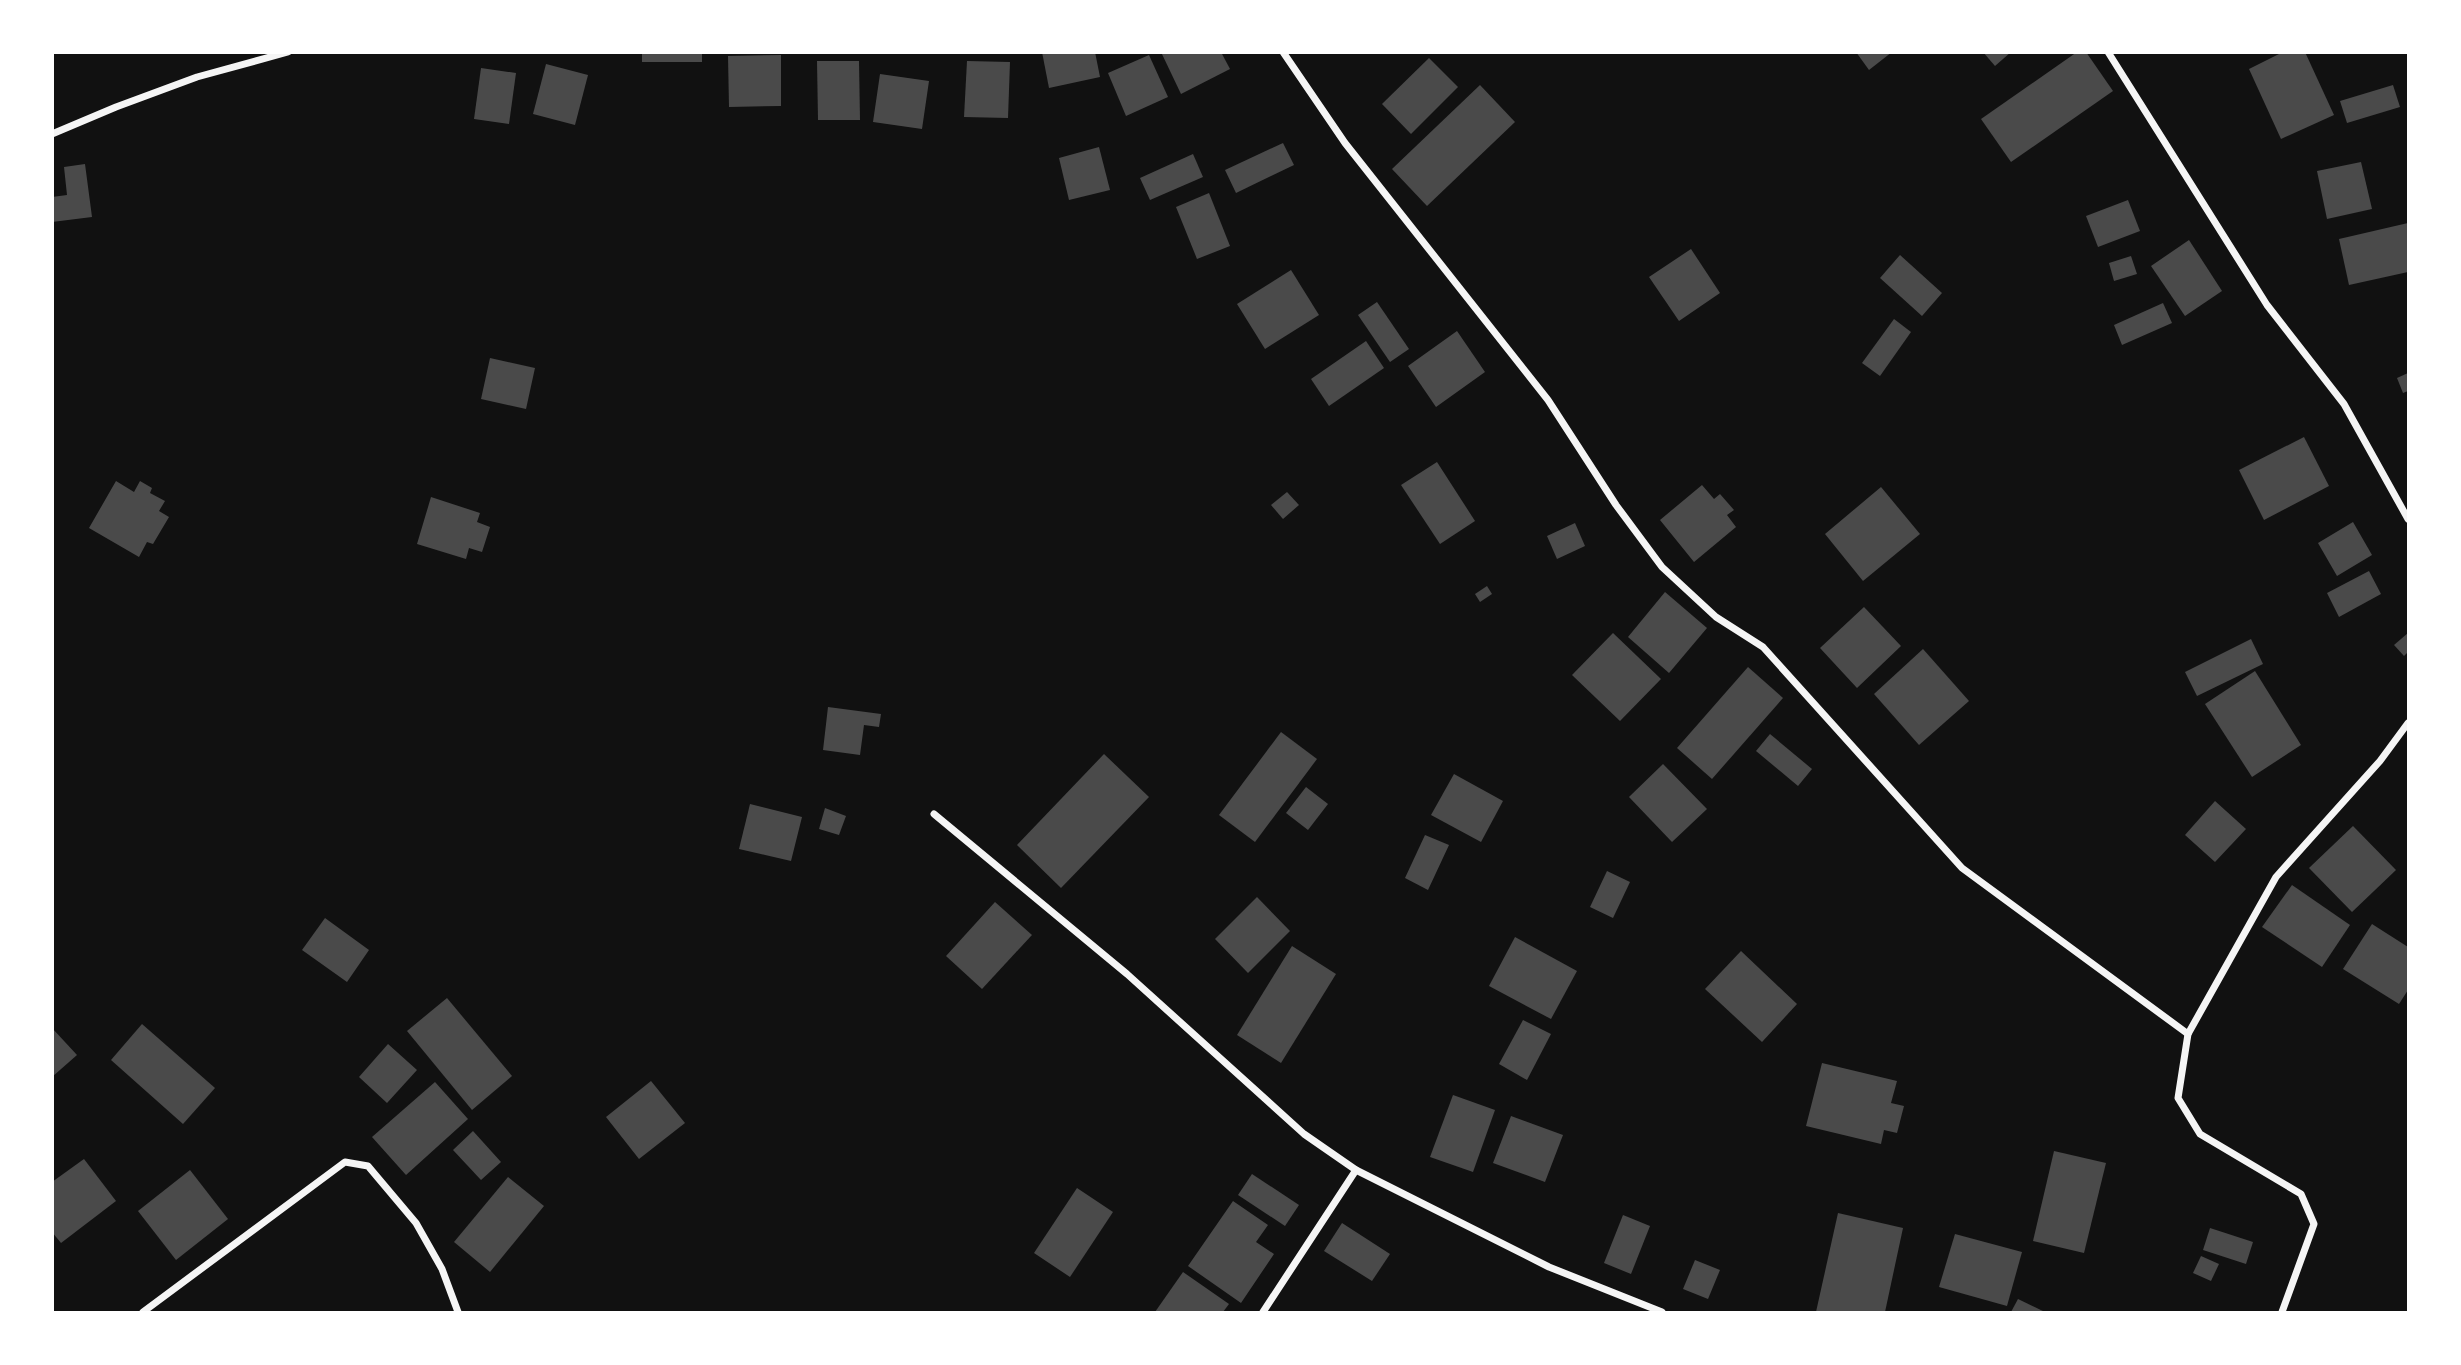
<svg xmlns="http://www.w3.org/2000/svg" width="2461" height="1365" viewBox="0 0 2461 1365" font-family="Karla,sans-serif">
<style>
.building{fill:#4a4a4a}
.lines{fill:none;stroke-linecap:round;stroke-linejoin:round}
.minor{stroke:#f5f5f5;stroke-width:7}
</style>
<rect width="100%" height="100%" fill="#111"/>
<g class="building">
<rect x="642" y="52" width="60" height="10"/>
<polygon points="1042,52 1095,52 1100,77 1049,88"/>
<polygon points="1161,52 1221,52 1230,69 1181,94"/>
<polygon points="1856,52 1892,52 1869,70"/>
<polygon points="1983,52 2011,52 1995,66"/>
<polygon points="2077,52 2086,52 2113,91 2011,162 1981,119"/>
<polygon points="2283,52 2305,52 2334,115 2281,139 2249,69"/>
<polygon points="781,55 781,106 729,107 728,56"/>
<polygon points="1149,55 1168,97 1126,116 1108,73"/>
<polygon points="1429,58 1458,87 1411,134 1382,104"/>
<polygon points="817,61 859,61 860,120 818,120"/>
<polygon points="967,61 1010,62 1008,118 964,117"/>
<polygon points="546,64 588,75 575,125 533,114"/>
<polygon points="481,68 516,73 509,124 474,119"/>
<polygon points="880,74 929,81 922,129 873,122"/>
<polygon points="1480,85 1515,122 1427,206 1392,169"/>
<polygon points="2393,85 2400,107 2347,123 2340,101"/>
<polygon points="1283,143 1294,165 1236,193 1225,170"/>
<polygon points="1099,147 1110,190 1069,200 1059,158"/>
<polygon points="1193,154 1203,177 1150,200 1140,178"/>
<polygon points="2361,162 2372,209 2327,219 2317,171"/>
<polygon points="85,164 92,217 52,222 52,197 67,195 64,167"/>
<polygon points="1209,193 1230,246 1197,259 1176,207"/>
<polygon points="2128,200 2140,231 2098,247 2086,216"/>
<polygon points="2408,223 2408,272 2349,285 2339,239"/>
<polygon points="2189,240 2222,291 2185,316 2151,266"/>
<polygon points="1691,249 1720,293 1679,321 1649,277"/>
<polygon points="1900,255 1942,293 1922,316 1880,278"/>
<polygon points="2131,256 2137,274 2114,281 2109,263"/>
<polygon points="1291,270 1319,315 1265,349 1237,304"/>
<polygon points="1377,302 1409,349 1390,362 1358,315"/>
<polygon points="2163,303 2172,323 2122,345 2114,325"/>
<polygon points="1894,319 1911,332 1880,376 1862,363"/>
<polygon points="1457,331 1485,372 1436,407 1408,366"/>
<polygon points="1366,341 1384,368 1329,406 1311,379"/>
<polygon points="490,358 535,368 526,409 481,399"/>
<polygon points="2408,373 2408,391 2403,393 2397,378"/>
<polygon points="2304,437 2329,486 2264,520 2239,470"/>
<polygon points="1437,462 1475,521 1440,544 1401,485"/>
<polygon points="116,481 134,492 140,481 152,488 150,493 165,501 159,511 169,517 153,544 147,542 139,557 89,528"/>
<polygon points="1702,485 1714,499 1720,494 1734,510 1727,515 1736,527 1694,562 1660,520"/>
<polygon points="1881,487 1920,534 1863,581 1825,534"/>
<polygon points="1287,492 1299,505 1283,519 1271,505"/>
<polygon points="431,497 480,513 477,522 490,527 482,552 469,548 466,559 417,544"/>
<polygon points="2353,522 2372,555 2337,576 2318,543"/>
<polygon points="1575,523 1585,546 1557,559 1547,536"/>
<polygon points="2369,571 2381,594 2339,617 2327,593"/>
<polygon points="1487,586 1492,594 1480,602 1475,594"/>
<polygon points="1665,592 1707,628 1669,673 1628,637"/>
<polygon points="1864,607 1901,646 1857,688 1820,648"/>
<polygon points="1613,633 1661,679 1620,721 1572,675"/>
<polygon points="2408,633 2408,652 2404,656 2394,645"/>
<polygon points="2251,639 2263,664 2197,696 2185,672"/>
<polygon points="1923,649 1969,701 1919,745 1874,694"/>
<polygon points="1748,667 1783,698 1712,779 1677,748"/>
<polygon points="2255,671 2301,745 2252,777 2205,704"/>
<polygon points="828,707 881,714 879,727 864,725 860,755 823,750"/>
<polygon points="1281,732 1317,759 1255,842 1219,815"/>
<polygon points="1770,734 1812,769 1798,786 1756,751"/>
<polygon points="1104,754 1149,797 1061,888 1017,845"/>
<polygon points="1663,764 1707,809 1672,842 1629,797"/>
<polygon points="1454,774 1503,801 1481,842 1431,815"/>
<polygon points="1306,787 1328,804 1308,830 1286,813"/>
<polygon points="2215,801 2246,829 2215,862 2185,835"/>
<polygon points="750,804 802,817 791,861 739,849"/>
<polygon points="825,808 846,816 839,835 819,829"/>
<polygon points="2353,826 2396,870 2352,912 2309,868"/>
<polygon points="1425,835 1449,845 1428,890 1405,878"/>
<polygon points="1607,871 1630,882 1613,918 1590,907"/>
<polygon points="2292,885 2350,925 2322,967 2262,927"/>
<polygon points="1257,897 1290,931 1248,973 1215,939"/>
<polygon points="995,902 1032,935 982,989 946,956"/>
<polygon points="325,918 369,950 347,982 302,950"/>
<polygon points="2372,924 2408,947 2408,990 2399,1004 2343,969"/>
<polygon points="1515,937 1577,971 1551,1019 1489,986"/>
<polygon points="1292,946 1336,974 1281,1063 1237,1035"/>
<polygon points="1741,951 1797,1004 1762,1042 1705,989"/>
<polygon points="447,998 512,1076 472,1110 407,1031"/>
<polygon points="1523,1020 1551,1034 1527,1080 1499,1064"/>
<polygon points="142,1024 215,1088 183,1124 111,1060"/>
<polygon points="52,1028 77,1055 52,1077"/>
<polygon points="388,1044 417,1070 387,1103 359,1077"/>
<polygon points="1822,1063 1897,1081 1891,1103 1904,1106 1897,1133 1884,1130 1881,1144 1806,1126"/>
<polygon points="651,1081 685,1123 639,1159 606,1117"/>
<polygon points="435,1082 468,1119 406,1175 372,1137"/>
<polygon points="1453,1095 1495,1110 1473,1172 1430,1157"/>
<polygon points="1511,1116 1563,1135 1545,1182 1493,1163"/>
<polygon points="473,1131 501,1162 481,1180 453,1150"/>
<polygon points="2054,1151 2106,1163 2084,1253 2033,1241"/>
<polygon points="84,1159 116,1201 61,1243 52,1232 52,1182"/>
<polygon points="190,1170 228,1219 176,1260 138,1211"/>
<polygon points="1252,1174 1299,1205 1285,1226 1238,1195"/>
<polygon points="508,1177 544,1206 490,1272 454,1242"/>
<polygon points="1077,1188 1113,1212 1070,1277 1034,1253"/>
<polygon points="1233,1201 1268,1225 1256,1242 1274,1254 1241,1303 1188,1266"/>
<polygon points="1838,1213 1903,1228 1885,1312 1816,1312"/>
<polygon points="1623,1215 1650,1226 1631,1274 1604,1263"/>
<polygon points="1342,1223 1390,1254 1372,1281 1324,1251"/>
<polygon points="2210,1228 2253,1242 2246,1264 2203,1250"/>
<polygon points="1955,1234 2022,1252 2007,1306 1939,1287"/>
<polygon points="2201,1256 2219,1264 2211,1281 2193,1273"/>
<polygon points="1695,1260 1720,1270 1708,1299 1683,1289"/>
<polygon points="1183,1272 1229,1304 1223,1312 1155,1312"/>
<polygon points="2018,1299 2045,1312 2011,1312"/>
</g>
<g class="lines">
<g class="minor">
<polyline points="1283,52 1345,143 1548,400 1616,505 1662,567 1716,617 1763,647 1962,868 2188,1034"/>
<polyline points="2108,52 2267,305 2344,404 2408,519"/>
<polyline points="52,134 116,107 197,77 288,52"/>
<polyline points="934,814 1127,974 1304,1134 1356,1170 1549,1267 1662,1312"/>
<polyline points="143,1312 345,1162 368,1166 416,1223 442,1269 458,1312"/>
<polyline points="1263,1312 1356,1170"/>
<polyline points="2282,1312 2314,1224 2301,1194 2200,1134 2178,1098 2188,1034 2276,877 2380,761 2408,723"/>
</g>
</g>
<rect width="2461" height="1365" fill="none" stroke="#ffffff" stroke-width="108"/>
</svg>
